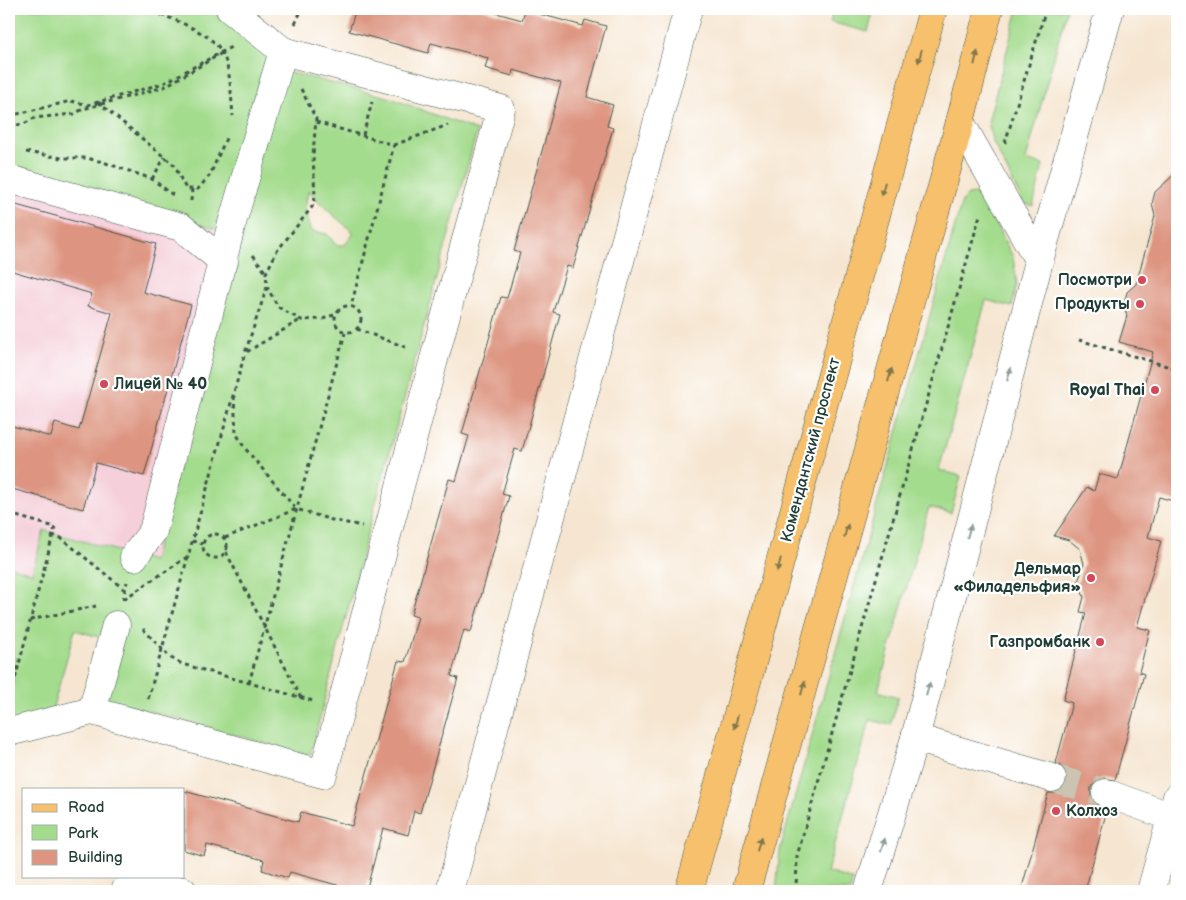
<svg xmlns="http://www.w3.org/2000/svg" width="1186" height="900" viewBox="0 0 1186 900" font-family="'Balsamiq Sans',sans-serif">
<style>
.built{fill:#f5cfda}
.green{fill:#a4dc8e;stroke:#628c61;fill-rule:evenodd}
.building{fill:#dd9581}
.lines{fill:none;stroke-linecap:round;stroke-linejoin:round}
.minor-tunnel{stroke:#cbc4b2;stroke-width:28;stroke-dasharray:28 14;stroke-linecap:butt}
.minor-casing{stroke:#3f564c;stroke-width:29}
.major-casing{stroke:#3f564c;stroke-width:29}
.path{stroke:#3f564c;stroke-width:3;stroke-dasharray:4 4;stroke-linecap:butt}
.minor{stroke:#fff;stroke-width:28}
.major{stroke:#f7c06c;stroke-width:28}
.oneway{fill:#80784d}
.oneway2{fill:#8f9e9a}
.poi-dot{fill:#d1495b;stroke:#fff;stroke-width:2}
.labels{text-anchor:middle;dominant-baseline:central;stroke-width:4.5;stroke-linejoin:round;paint-order:stroke}
.poi-label{font-size:16px;font-weight:bold;fill:#1f3d34;stroke:#fff;text-anchor:end}
.street-label{font-size:16px;fill:#1f3d34;stroke:#fff}
</style>
<rect width="100%" height="100%" fill="#fff"/>
<filter id="ink" filterUnits="userSpaceOnUse"><feTurbulence type="fractalNoise" baseFrequency=".02" numOctaves="2"/><feDisplacementMap in="SourceGraphic" scale="10" xChannelSelector="R" yChannelSelector="G"/><feConvolveMatrix kernelMatrix="1 2 1 2 8 2 1 2 1" color-interpolation-filters="sRGB"/></filter>
<filter id="wash" filterUnits="userSpaceOnUse"><feTurbulence type="fractalNoise" baseFrequency=".0096" numOctaves="4" result="noise"/><feDisplacementMap in="SourceGraphic" scale="20" xChannelSelector="R" yChannelSelector="G"/><feGaussianBlur stdDeviation="1.12" result="paint"/><feColorMatrix in="noise" values="0 0 0 0 0 0 0 0 0 0 0 0 0 0 0 0 0 1.4 0 .05"/><feComposite in="paint" operator="in"/></filter>
<g filter="url(#wash)">
<rect width="100%" height="100%" fill="#f6e6d1"/>
<polygon class="built" points="9,169 230,234 236,239 153,562 44,530 32,573 9,566"/>
<g class="green">
<polygon points="9,9 216,9 268,51 216,229 9,169"/>
<polygon points="834,9 874,9 868,32 830,22"/>
<polygon points="1018,9 1067,9 1026,160 1043,165 1033,206 1023,203 992,140 988,122"/>
<path d="M284,71l104,26 89,34 -110,404 -57,221 -214,-60 16,-55 -37,-11 -25,87 -41,10v-161l23,7 12,-43 109,31 89,-348zM308,190l16,17 30,26 -9,12h-9l-9,-11 -16,-3 -6,-20z"/>
<polygon points="974,194 982,198 1013,257 1017,284 1012,307 986,300 939,470 961,476 951,513 929,507 878,691 898,697 891,725 870,720 827,872 853,880 850,891 776,891 780,850 962,201 968,195"/>
</g>
<g id="blocks">
<g class="building">
<polygon points="356,9 482,9 522,20 525,10 583,26 585,20 606,26 587,97 613,105 607,126 613,128 573,268 567,266 553,312 560,314 522,451 515,449 502,494 509,496 471,632 464,630 451,676 458,678 420,813 414,811 408,835 383,828 366,891 343,891 344,887 290,872 288,878 262,870 264,860 207,845 204,856 184,850 184,791 298,822 301,812 352,826 398,661 405,662 418,617 411,615 449,479 456,481 469,436 462,434 501,297 507,298 520,253 514,251 561,83 513,70 512,76 485,68 488,58 431,43 428,53 349,31"/>
<polygon points="1177,172 1177,502 1159,497 1148,537 1161,541 1137,627 1150,630 1139,672 1144,674 1115,780 1103,778 1096,781 1091,788 1091,796 1094,803 1107,810 1085,891 1021,891 1048,793 1055,793 1062,790 1067,782 1067,775 1064,768 1056,763 1072,703 1063,700 1086,613 1080,612 1084,597 1078,582 1084,564 1080,549 1069,540 1054,536 1087,487 1094,491 1099,474 1118,479 1153,352 1119,342 1127,316 1124,304 1127,292 1136,284 1155,216 1152,204 1155,192"/>
<polygon points="9,203 156,244 143,292 191,305 144,476 96,463 83,509 9,488 9,425 51,437 55,423 79,430 112,313 88,306 92,294 9,270"/>
</g>
</g>
</g>
<g filter="url(#ink)">
<use href="#blocks" fill-opacity="0" stroke="#3f564c" stroke-width="1"/>
<g class="lines">
<polyline class="minor-tunnel" points="1052,778 1106,793"/>
<defs>
<g id="minor">
<polyline points="9,179 181,227 224,262"/>
<polyline points="1039,261 1110,9"/>
<polyline points="134,557 153,531 232,223 283,51"/>
<polyline points="92,711 116,625"/>
<polyline points="9,732 92,711 323,774 501,109 283,51 230,9"/>
<polyline points="915,738 1052,778"/>
<polyline points="1106,793 1177,819"/>
<polyline points="125,891 145,881 183,891"/>
<polyline points="450,891 688,9"/>
<polyline points="868,891 915,738 1039,261 960,122"/>
<polyline points="1151,891 1177,797"/>
</g>
<g id="major">
<polyline points="689,891 933,9"/>
<polyline points="746,891 960,122 989,9"/>
</g>
</defs>
<use href="#minor" class="minor-casing"/>
<use href="#major" class="major-casing"/>
<g class="path">
<path d="M146,9c21,8 64,22 76,43 9,18 9,44 11,64"/>
<polyline points="295,24 302,9"/>
<polyline points="301,89 316,119 313,155 315,197 312,207 277,251 266,273 267,287 278,307 301,320 323,319 336,314"/>
<polyline points="98,102 174,165 186,189 198,189 210,175 227,136"/>
<polyline points="9,116 71,101 88,105 164,83 233,46"/>
<polyline points="316,122 394,145 351,306"/>
<polyline points="9,126 24,124 34,118 74,114 83,109 164,87 222,53"/>
<polyline points="363,135 372,102"/>
<polyline points="1005,143 1046,9"/>
<polyline points="394,145 448,125"/>
<polyline points="26,152 62,158 86,158 103,162 152,179 173,195"/>
<polyline points="152,179 165,157"/>
<polyline points="191,201 192,189"/>
<polyline points="253,255 266,273"/>
<polyline points="267,287 245,353 300,320"/>
<circle cx="348" cy="319" r="13"/>
<polyline points="357,329 408,348"/>
<polyline points="1079,340 1177,369"/>
<polyline points="234,396 236,433 244,447 296,509"/>
<polyline points="9,514 55,527 9,702"/>
<circle cx="215" cy="546" r="12"/>
<polyline points="52,535 61,538 125,590"/>
<polyline points="225,538 296,509 332,520 362,526"/>
<polyline points="192,541 203,544"/>
<polyline points="226,552 301,698"/>
<polyline points="124,599 187,557"/>
<polyline points="123,600 127,582"/>
<polyline points="30,620 96,606"/>
<polyline points="143,629 171,658 182,664 313,701"/>
<polyline points="249,683 345,333"/>
<polyline points="148,699 245,353"/>
<polyline points="796,891 797,856 980,215"/>
</g>
<use href="#minor" class="minor"/>
<use href="#major" class="major"/>
</g>
<defs><path id="oneway-solid" d="M-6-.8H1V-3.2L6.5 0L1 3.2V.8H-6Z" transform="scale(1.25)"/></defs>
<g class="oneway">
<use href="#oneway-solid" transform="translate(920 56) rotate(105)"/>
<use href="#oneway-solid" transform="translate(976 58) rotate(-76)"/>
<use href="#oneway-solid" transform="translate(883 189) rotate(105)"/>
<use href="#oneway-solid" transform="translate(890 375) rotate(-74)"/>
<use href="#oneway-solid" transform="translate(846 531) rotate(-74)"/>
<use href="#oneway-solid" transform="translate(779 565) rotate(105)"/>
<use href="#oneway-solid" transform="translate(803 688) rotate(-74)"/>
<use href="#oneway-solid" transform="translate(736 722) rotate(105)"/>
<use href="#oneway-solid" transform="translate(759 844) rotate(-74)"/>
</g>
<g class="oneway2">
<use href="#oneway-solid" transform="translate(1009 374) rotate(-75)"/>
<use href="#oneway-solid" transform="translate(969 531) rotate(-75)"/>
<use href="#oneway-solid" transform="translate(928 689) rotate(-75)"/>
<use href="#oneway-solid" transform="translate(883 845) rotate(-73)"/>
</g>
</g>
<g class="poi-dot">
<circle cx="1142" cy="280" r="5"/>
<circle cx="1140" cy="304" r="5"/>
<circle cx="104" cy="384" r="5"/>
<circle cx="1155" cy="390" r="5"/>
<circle cx="1091" cy="578" r="5"/>
<circle cx="1100" cy="642" r="5"/>
<circle cx="1056" cy="811" r="5"/>
</g>
<g class="labels">
<g class="poi-label">
<text x="1132" y="280">Посмотри</text>
<text x="1130" y="304">Продукты</text>
<text x="114" y="384" text-anchor="start">Лицей № 40</text>
<text x="1145" y="390">Royal Thai</text>
<text x="1081" y="569">Дельмар<tspan x="1081" dy="18">«Филадельфия»</tspan></text>
<text x="1090" y="642">Газпромбанк</text>
<text x="1066" y="811" text-anchor="start">Колхоз</text>
</g>
<g class="street-label">
<text transform="translate(811 450) rotate(-75)">Комендантский проспект</text>
</g>
</g>
<rect width="1186" height="900" fill="none" stroke="#fff" stroke-width="30"/>
<rect x="22" y="788" width="162" height="90" fill="#ffffff" stroke="#a5b1ae"/>
<rect x="32" y="804" width="25" height="8" fill="#f7c06c" stroke="#a5b1ae"/>
<text x="68" y="812" font-size="15" fill="#1f3d34">Road</text>
<rect x="32" y="825" width="25" height="15" fill="#a4dc8e" stroke="#a5b1ae"/>
<text x="68" y="838" font-size="15" fill="#1f3d34">Park</text>
<rect x="32" y="850" width="25" height="15" fill="#dd9581" stroke="#a5b1ae"/>
<text x="68" y="862" font-size="15" fill="#1f3d34">Building</text>
</svg>
